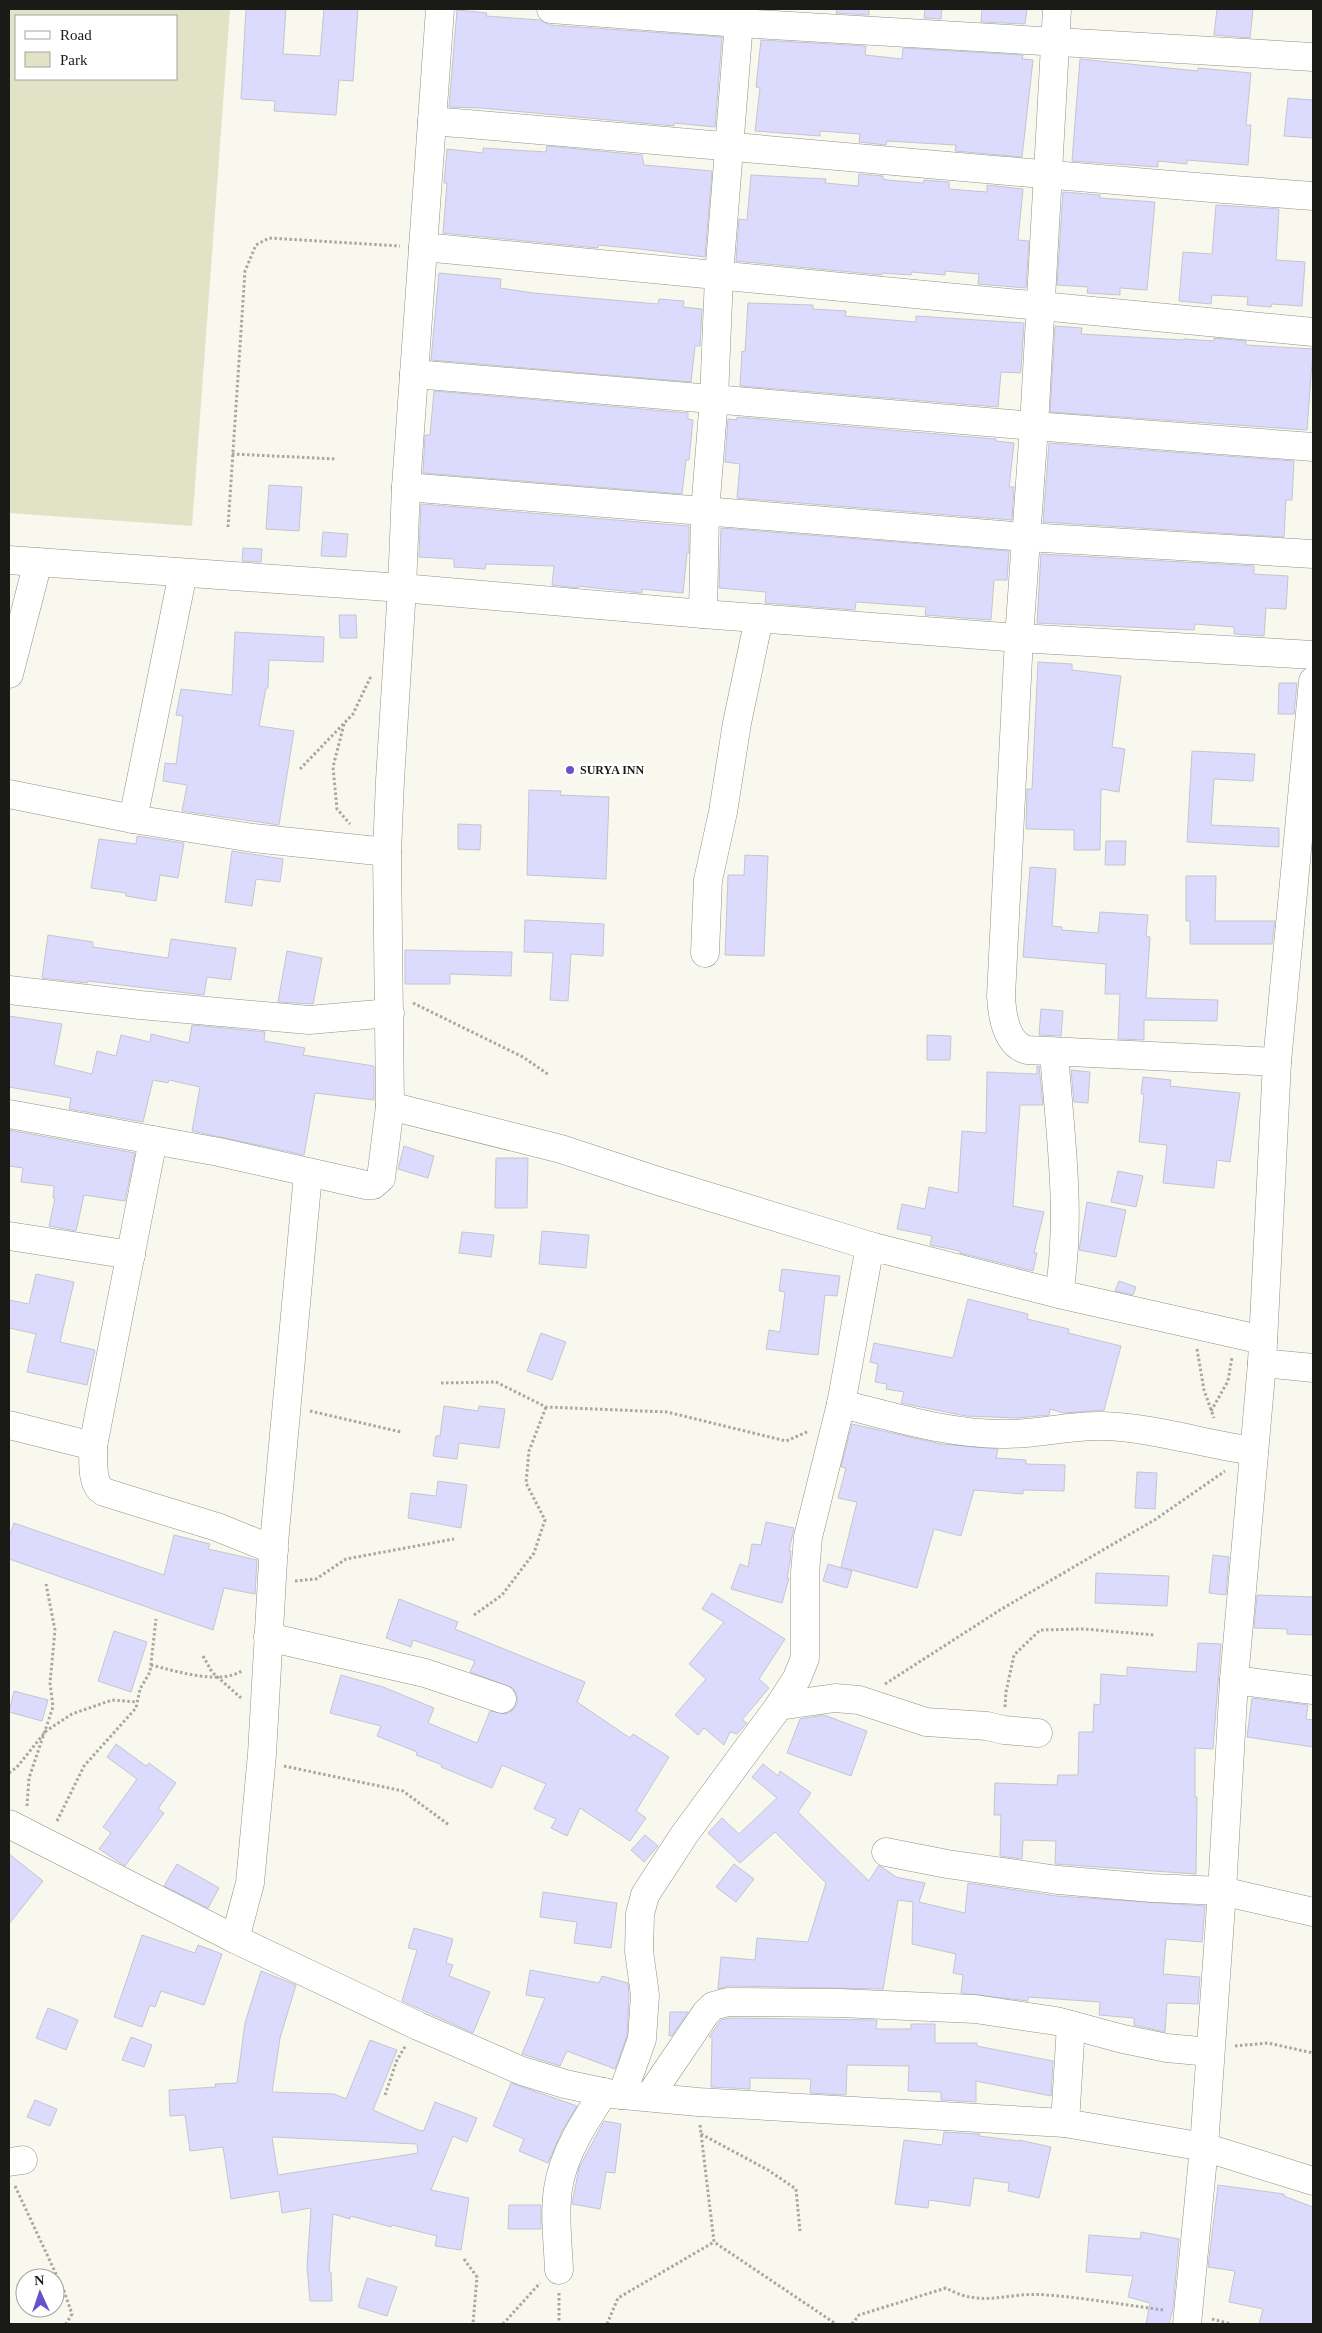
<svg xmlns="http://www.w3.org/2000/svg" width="1322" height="2333" viewBox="0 0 1322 2333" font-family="Georgia,serif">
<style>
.green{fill:#e2e3c6;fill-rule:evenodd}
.building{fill:#dcdbfd;stroke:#c5c5cf;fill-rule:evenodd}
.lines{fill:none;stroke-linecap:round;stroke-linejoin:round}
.minor-casing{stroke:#919188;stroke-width:29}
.path{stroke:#a8a8a0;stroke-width:3;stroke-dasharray:2.5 2.5;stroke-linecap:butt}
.minor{stroke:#fff;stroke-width:28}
.poi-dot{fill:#6852cc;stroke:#fff;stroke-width:2}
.labels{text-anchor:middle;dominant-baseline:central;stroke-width:5;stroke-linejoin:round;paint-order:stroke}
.poi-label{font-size:12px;font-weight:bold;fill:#1a1a17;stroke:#fff;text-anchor:start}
</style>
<rect width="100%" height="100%" fill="#f8f8ee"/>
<path class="green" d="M9,9h221l-38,517 -183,-13zM176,16v63h-160v-63z"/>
<g class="building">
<polygon points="246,9 286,9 283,54 320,56 324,9 358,9 353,81 339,80 336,115 274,111 275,101 241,99"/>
<polygon points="837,9 869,9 869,15 836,13"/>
<polygon points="925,9 942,9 941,19 924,18"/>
<polygon points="982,9 1027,9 1025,24 981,22"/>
<polygon points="1217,9 1253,9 1250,38 1214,35"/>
<polygon points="457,10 487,13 486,16 540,20 550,25 722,37 715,127 674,123 674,126 481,108 449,107"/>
<polygon points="761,40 866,46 865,55 902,59 903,48 1023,55 1022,59 1033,60 1022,157 955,151 956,145 887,141 886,145 859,142 860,134 820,131 820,136 755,131 760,88 756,87"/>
<polygon points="1080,59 1198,71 1198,68 1251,73 1246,125 1251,125 1248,165 1187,160 1187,164 1158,161 1158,167 1072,161"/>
<polygon points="1288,98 1313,100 1313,138 1284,136"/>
<polygon points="547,146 642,155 644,165 712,171 705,257 640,249 598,245 598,248 443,233 447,183 444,183 447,149 483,153 483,148 546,152"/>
<polygon points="859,174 883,176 883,179 888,180 923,183 924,180 949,182 949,189 987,192 987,185 1023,189 1018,240 1029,241 1026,288 978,284 979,274 945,271 945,275 912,272 911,275 882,273 882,275 736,261 739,219 747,220 751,175 826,179 825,183 858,186"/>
<polygon points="1063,192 1100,195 1100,198 1155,202 1147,290 1120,288 1120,295 1087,293 1088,287 1057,285"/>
<polygon points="1216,205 1279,209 1276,260 1305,262 1302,306 1272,304 1271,307 1247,305 1248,297 1212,295 1211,304 1179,301 1183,252 1212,254"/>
<polygon points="439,273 501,279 500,288 533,293 658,304 659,299 684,301 683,307 702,309 700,346 695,346 691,382 431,360"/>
<polygon points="748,303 813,305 813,309 846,311 845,316 879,319 916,322 916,316 1024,323 1021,370 1020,373 1001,372 998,407 740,386 742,351 745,352"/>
<polygon points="1055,326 1082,328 1081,334 1184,340 1184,339 1214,341 1214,338 1246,341 1246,345 1313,349 1307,430 1050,412"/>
<polygon points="434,391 688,413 688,419 693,420 689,460 686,460 682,494 423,473 425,435 430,435"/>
<polygon points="737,417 996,439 996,441 1014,443 1009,487 1014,487 1012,520 737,498 740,464 725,462 728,419 737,420"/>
<polygon points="1049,443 1294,461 1292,500 1286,500 1284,537 1043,522"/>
<polygon points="269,485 302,487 299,531 266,529"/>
<polygon points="421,504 689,526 689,553 687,553 683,593 642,589 642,593 578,586 578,588 552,585 554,566 486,564 485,569 454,567 454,559 419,557"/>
<polygon points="721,528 1009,551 1007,580 994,580 991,620 925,615 926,607 856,602 855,610 765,603 766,592 719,588"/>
<polygon points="323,532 348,534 346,557 321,556"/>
<polygon points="243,548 262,549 261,562 242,561"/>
<polygon points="1041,554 1254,566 1254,574 1288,576 1286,609 1266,608 1264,636 1234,634 1234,627 1195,624 1194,630 1037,623"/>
<polygon points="339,615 356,615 357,638 340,638"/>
<polygon points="235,632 324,637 323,662 269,660 268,688 266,688 259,726 294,731 279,825 182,811 187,785 163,781 165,763 176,764 183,716 176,715 181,689 232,695"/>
<polygon points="1038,662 1072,664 1072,670 1121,676 1112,747 1125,749 1119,792 1101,789 1100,850 1074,850 1074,830 1026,829 1027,789 1032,789"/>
<polygon points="1279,683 1297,683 1294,714 1278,714"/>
<polygon points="1192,751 1255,754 1253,781 1214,779 1211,825 1279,828 1279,847 1187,842"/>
<polygon points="529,790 561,791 560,795 609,797 606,879 527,875"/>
<polygon points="458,824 481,825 480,850 458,849"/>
<polygon points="137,836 184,843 178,878 160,875 156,901 126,896 126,893 91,888 99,839 136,844"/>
<polygon points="1106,841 1126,841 1125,865 1105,865"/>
<polygon points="232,851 283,859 280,882 256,879 252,906 225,902"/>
<polygon points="745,855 768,856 764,956 725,955 728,875 744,875"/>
<polygon points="1030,867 1056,869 1052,926 1062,927 1062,930 1098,933 1100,912 1148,915 1146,936 1150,937 1146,998 1218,1000 1217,1021 1144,1020 1144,1040 1118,1039 1120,994 1105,994 1106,964 1023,957"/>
<polygon points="1186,876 1216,876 1215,921 1275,921 1272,944 1190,944 1190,921 1186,921"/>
<polygon points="525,920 604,924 603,956 571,954 568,1001 550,1000 553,953 524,952"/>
<polygon points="48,935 93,942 93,947 168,958 171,939 236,948 231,980 207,977 204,995 88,981 87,983 42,978"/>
<polygon points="405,950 512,952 511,976 450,974 450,984 405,984"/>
<polygon points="287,951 322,958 313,1004 278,1002"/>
<polygon points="1041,1009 1063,1011 1061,1036 1039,1035"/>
<polygon points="9,1016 62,1024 54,1065 92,1074 97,1051 116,1056 121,1035 150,1042 151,1034 189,1043 192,1025 265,1032 264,1041 305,1048 303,1055 374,1066 374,1100 315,1093 304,1155 192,1131 200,1087 169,1080 168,1083 153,1080 143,1122 69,1109 71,1098 9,1087"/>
<polygon points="927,1035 951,1036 950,1060 927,1060"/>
<polygon points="1037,1066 1039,1066 1043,1105 1020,1105 1013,1206 1044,1212 1034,1253 1037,1253 1033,1271 960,1253 960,1251 930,1245 932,1236 897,1229 902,1204 925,1209 929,1187 958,1193 962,1131 986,1133 987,1072 1037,1074"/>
<polygon points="1071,1070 1090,1072 1088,1103 1074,1102"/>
<polygon points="1143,1077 1171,1080 1170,1086 1240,1093 1230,1162 1217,1160 1214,1188 1163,1183 1167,1145 1139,1142 1144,1094 1141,1094"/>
<polygon points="9,1130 135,1153 125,1201 84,1195 76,1231 49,1226 55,1198 53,1198 54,1186 21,1182 23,1168 9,1166"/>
<polygon points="404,1146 434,1156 428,1178 398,1169"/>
<polygon points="496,1158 528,1158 527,1208 495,1208"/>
<polygon points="1118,1171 1143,1176 1136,1207 1111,1202"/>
<polygon points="1087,1202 1126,1210 1116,1257 1079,1250"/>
<polygon points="542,1231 589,1235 586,1268 539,1264"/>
<polygon points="462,1232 494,1235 491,1257 459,1253"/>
<polygon points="782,1269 840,1276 837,1296 825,1295 818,1355 766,1349 769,1330 780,1332 785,1292 779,1291"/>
<polygon points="36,1274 74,1282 60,1342 95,1350 87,1385 27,1372 36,1334 9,1328 9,1300 29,1304"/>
<polygon points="1119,1281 1136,1287 1133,1295 1115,1291"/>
<polygon points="968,1299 1028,1314 1027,1319 1069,1329 1068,1333 1121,1346 1104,1410 1064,1413 1050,1409 1049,1415 1017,1418 966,1416 901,1403 904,1392 886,1389 887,1384 875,1382 878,1364 870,1362 874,1343 953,1358"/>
<polygon points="541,1333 566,1342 552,1380 527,1371"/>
<polygon points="444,1406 478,1411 479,1406 505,1409 499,1448 459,1443 457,1459 433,1456 436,1436 440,1436"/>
<polygon points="852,1424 941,1444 998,1449 996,1458 1026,1460 1026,1464 1065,1465 1064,1491 1023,1490 1023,1494 974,1490 961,1536 934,1529 917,1588 841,1567 857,1502 838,1498 846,1468 841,1467"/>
<polygon points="1137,1472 1157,1473 1155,1509 1135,1508"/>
<polygon points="438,1481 467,1485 461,1528 408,1518 411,1493 436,1496"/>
<polygon points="766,1522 794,1528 789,1551 791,1551 790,1562 787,1578 789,1578 782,1603 731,1589 740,1564 748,1567 752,1544 761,1545"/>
<polygon points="14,1523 164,1575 174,1535 210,1544 208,1549 257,1560 255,1594 224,1588 213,1630 9,1559 9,1537"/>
<polygon points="1213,1555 1229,1557 1226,1595 1209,1593"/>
<polygon points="828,1564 852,1571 847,1588 823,1581"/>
<polygon points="1096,1573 1169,1576 1167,1606 1095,1603"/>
<polygon points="712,1593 785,1639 759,1679 769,1688 742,1720 747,1723 737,1734 730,1732 724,1745 704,1728 698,1735 675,1715 706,1679 689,1664 724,1622 702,1609"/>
<polygon points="1257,1595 1313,1597 1313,1635 1287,1634 1287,1629 1254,1628"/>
<polygon points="399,1599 458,1622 455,1629 585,1682 577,1702 630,1738 633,1734 669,1757 636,1811 646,1818 630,1841 580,1808 567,1836 551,1828 556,1819 534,1809 546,1784 502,1765 492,1788 441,1767 442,1765 416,1755 417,1752 377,1736 381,1726 330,1713 341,1675 383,1687 434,1708 428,1723 477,1743 490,1711 506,1714 513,1710 517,1704 517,1695 513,1688 470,1672 475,1661 413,1640 411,1647 386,1638"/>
<polygon points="114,1631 147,1642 131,1692 98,1681"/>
<polygon points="1198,1643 1221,1644 1213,1749 1195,1748 1195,1797 1197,1797 1196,1874 1055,1864 1056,1841 1023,1840 1022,1859 1000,1856 1001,1815 994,1815 995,1783 1057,1785 1058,1775 1078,1775 1079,1732 1093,1732 1094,1704 1100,1705 1101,1674 1127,1676 1127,1667 1196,1672"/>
<polygon points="14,1691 48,1700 42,1721 9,1712"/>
<polygon points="1252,1698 1308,1705 1306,1719 1313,1720 1313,1747 1247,1737"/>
<polygon points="824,1715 867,1731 851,1776 787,1753 800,1719"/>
<polygon points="116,1744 146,1766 149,1763 176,1783 158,1809 164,1813 125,1866 99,1849 111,1833 103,1827 137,1779 107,1757"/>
<polygon points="763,1764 778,1776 780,1771 811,1793 798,1812 869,1881 879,1865 896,1877 925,1883 919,1902 965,1913 968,1883 1057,1896 1205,1906 1202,1942 1166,1939 1163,1974 1200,1977 1198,2004 1167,2003 1165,2032 1134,2025 1134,2018 1099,2015 1100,2002 1028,1997 1028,2001 961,1993 963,1975 953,1973 956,1954 912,1944 913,1902 898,1900 883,1989 728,1986 718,1989 721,1957 755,1960 757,1938 808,1942 826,1883 775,1832 740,1863 708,1833 722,1818 739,1834 777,1798 752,1777"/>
<polygon points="645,1835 658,1846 644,1862 631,1850"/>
<polygon points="9,1854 43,1881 9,1924"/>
<polygon points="177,1864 219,1888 208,1908 164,1886"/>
<polygon points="734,1864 754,1879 736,1902 716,1887"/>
<polygon points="543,1892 617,1903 611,1948 574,1943 577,1922 540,1917"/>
<polygon points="414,1928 453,1939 446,1963 453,1965 449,1976 490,1992 473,2033 402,2001 417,1950 408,1948"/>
<polygon points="142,1935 195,1953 198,1945 222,1954 204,2005 161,1991 155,2007 150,2005 142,2027 114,2017"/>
<polygon points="530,1970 599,1983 602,1976 628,1983 629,1996 627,2036 615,2069 567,2051 560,2066 522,2054 545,1998 526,1995"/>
<path d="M261,1971l35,14 -16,53 -8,54 62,2 12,5 24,-59 27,10 -24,60 48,21 3,-1 11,-28 42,16 -10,24 -14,-6 -22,54 38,8 -8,52 -26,-4 2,-10 -45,-11 -1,2 -40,-11 -1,3 -17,-5 -4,58h2l1,29h-22l-3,-34 4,-59 -29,5 -3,-22 -48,8 -8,-52 -33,4 -5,-36 -15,1 -1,-26 47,-3 -1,-3 22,-1 8,-60zM272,2137l145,7 1,9 -140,22z"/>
<polygon points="48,2008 78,2020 66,2050 36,2038"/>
<polygon points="670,2012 688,2012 672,2036 669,2036"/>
<polygon points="730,2018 877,2020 876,2029 911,2029 911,2024 935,2024 935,2043 977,2043 977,2046 1053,2061 1051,2096 976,2081 976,2102 941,2100 941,2092 908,2091 909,2066 847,2065 846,2095 810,2093 811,2079 750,2078 750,2089 711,2087 712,2037 709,2037 721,2020"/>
<polygon points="131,2037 152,2045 144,2067 122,2060"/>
<polygon points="511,2083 577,2106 562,2131 548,2163 519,2151 524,2139 493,2126"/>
<polygon points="35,2100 57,2109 50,2126 27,2117"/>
<polygon points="604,2121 621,2124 615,2173 606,2172 600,2209 572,2204 579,2168"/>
<polygon points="944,2132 980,2134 979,2136 1019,2141 1019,2140 1051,2147 1039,2198 1008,2191 1009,2183 974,2178 970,2206 929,2200 928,2208 895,2204 904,2140 942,2145"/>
<polygon points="1218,2185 1284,2194 1284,2196 1313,2207 1313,2324 1259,2324 1263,2309 1229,2302 1235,2271 1208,2267"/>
<polygon points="509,2205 541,2205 541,2229 508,2229"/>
<polygon points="1141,2232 1179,2239 1173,2308 1169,2324 1146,2324 1150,2303 1128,2297 1133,2276 1086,2272 1089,2235 1140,2239"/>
<polygon points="367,2278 397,2287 387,2316 358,2307"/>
</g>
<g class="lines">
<defs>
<g id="minor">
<polyline points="551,9 739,23 1313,57"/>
<path d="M1057,9l-23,417 -15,212 -18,358c1,19 5,48 26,54l250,12"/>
<path d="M432,121c294,24 587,53 881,75"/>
<polyline points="423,247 1313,332"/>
<polyline points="414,374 1034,426 1313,447"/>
<polyline points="406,487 1026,537 1313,554"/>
<polyline points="9,560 402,588 703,614 1019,638 1313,655"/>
<polyline points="703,614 705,512 714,398 719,276 740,9"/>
<polyline points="9,674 38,562"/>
<polyline points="1313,681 1277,1062 1262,1363 1234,1680 1222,1891 1204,2147 1313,2181"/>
<polyline points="9,794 133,819 253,838 387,852"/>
<polyline points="133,819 183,573"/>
<polyline points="705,953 708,880 723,812 737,723 759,618"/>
<polyline points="9,990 140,1005 309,1020 390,1013"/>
<path d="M1054,1053c6,80 18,161 5,241"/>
<polyline points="390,1106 561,1149 658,1181 870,1246"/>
<polyline points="9,1114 219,1152 366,1185 373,1185 381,1178 390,1106 387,852 390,780 402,588 406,487 440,9"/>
<polyline points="9,1236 131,1255"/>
<polyline points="1262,1363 1313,1368"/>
<path d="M841,1404c54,13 109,31 165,30 32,0 65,-9 98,-8 51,2 100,18 150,25"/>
<polyline points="9,1425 93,1446 153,1140"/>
<path d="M93,1446c1,14 -3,38 11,46l113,35 57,23"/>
<polyline points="268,1637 425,1673 502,1699"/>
<polyline points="1234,1680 1313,1690"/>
<polyline points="779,1706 835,1698 859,1700 926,1722 987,1726 1004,1730 1038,1733"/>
<polyline points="9,1824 235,1939 418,2026 522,2071 565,2084 612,2094 698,2102 1065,2123 1204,2147 1187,2324"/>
<polyline points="886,1852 947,1864 1058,1880 1152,1888 1222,1891 1313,1912"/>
<polyline points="235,1939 250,1883 262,1754 274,1543 308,1174"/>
<polyline points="622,2095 642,2039 645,1995 639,1951 640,1914 645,1895 684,1835 779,1706 797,1678 805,1658 805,1573 808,1537 841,1404 870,1246 1059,1294 1263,1340"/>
<polyline points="649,2097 706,2013 713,2006 728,2002 840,2003 975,2009 1056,2021 1123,2039 1167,2048 1210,2052"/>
<polyline points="1065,2123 1071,2025"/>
<polyline points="9,2162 23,2160"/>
<path d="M559,2270c-1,-26 -5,-55 -1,-81 5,-35 27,-68 46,-97"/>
</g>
</defs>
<use href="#minor" class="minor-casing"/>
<g class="path">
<polyline points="232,454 337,459"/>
<polyline points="228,527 245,271 256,245 269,238 400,246"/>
<polyline points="344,724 333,767 337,809 350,824"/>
<polyline points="300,769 353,714 371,676"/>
<polyline points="413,1003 523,1057 549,1075"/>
<polyline points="1197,1349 1204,1390 1214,1418"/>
<polyline points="441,1383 496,1382 546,1407 667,1412 786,1441 809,1431"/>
<polyline points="310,1411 401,1432"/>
<polyline points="1211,1411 1228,1381 1232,1357"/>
<polyline points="295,1581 316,1579 346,1559 454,1539"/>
<polyline points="474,1615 502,1595 534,1553 545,1520 526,1483 529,1451 546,1407"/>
<polyline points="203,1656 212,1672 241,1698"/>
<path d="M151,1665c25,6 70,21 92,5"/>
<polyline points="885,1684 1000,1610 1156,1519 1225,1471"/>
<polyline points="1005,1707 1006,1692 1014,1655 1040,1630 1084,1629 1154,1635"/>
<polyline points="284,1766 403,1791 449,1825"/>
<polyline points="9,1773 17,1767 46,1731 72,1714 112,1700 137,1702"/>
<polyline points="27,1806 29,1778 53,1707 50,1683 55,1630 46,1584"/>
<polyline points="57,1821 84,1766 136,1708 140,1689 150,1672 156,1619"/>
<polyline points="1235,2046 1268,2043 1313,2053"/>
<polyline points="385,2095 397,2060 406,2045"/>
<polyline points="700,2125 714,2242 836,2324"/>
<polyline points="701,2134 768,2170 796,2189 800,2231"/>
<polyline points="15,2186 64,2291 72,2314 66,2324"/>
<polyline points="464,2259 477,2277 473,2324"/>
<polyline points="559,2293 559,2324"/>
<polyline points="1212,2319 1231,2324"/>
<polyline points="503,2324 540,2283"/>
<polyline points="607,2324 618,2298 714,2242"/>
<path d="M852,2324l7,-9 87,-27c37,21 63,3 101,7 39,3 78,10 117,15"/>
</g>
<use href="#minor" class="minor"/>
</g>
<circle class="poi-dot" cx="570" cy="770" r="5"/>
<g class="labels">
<g class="poi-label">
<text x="580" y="770">SURYA INN</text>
</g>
</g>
<rect width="1322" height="2333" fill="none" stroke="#1a1a17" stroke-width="20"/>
<rect x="15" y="15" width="162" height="65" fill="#ffffff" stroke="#a3a3a2"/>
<rect x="25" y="31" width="25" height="8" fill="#ffffff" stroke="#a3a3a2"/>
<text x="60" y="40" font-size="15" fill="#1a1a17">Road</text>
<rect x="25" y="52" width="25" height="15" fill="#e2e3c6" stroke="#a3a3a2"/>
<text x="60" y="65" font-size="15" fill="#1a1a17">Park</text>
<g transform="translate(40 2293) rotate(357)"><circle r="24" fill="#ffffff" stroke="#a3a3a2"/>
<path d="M0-4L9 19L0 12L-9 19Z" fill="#6852cc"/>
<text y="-8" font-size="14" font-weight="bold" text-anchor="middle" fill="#1a1a17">N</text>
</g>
</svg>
